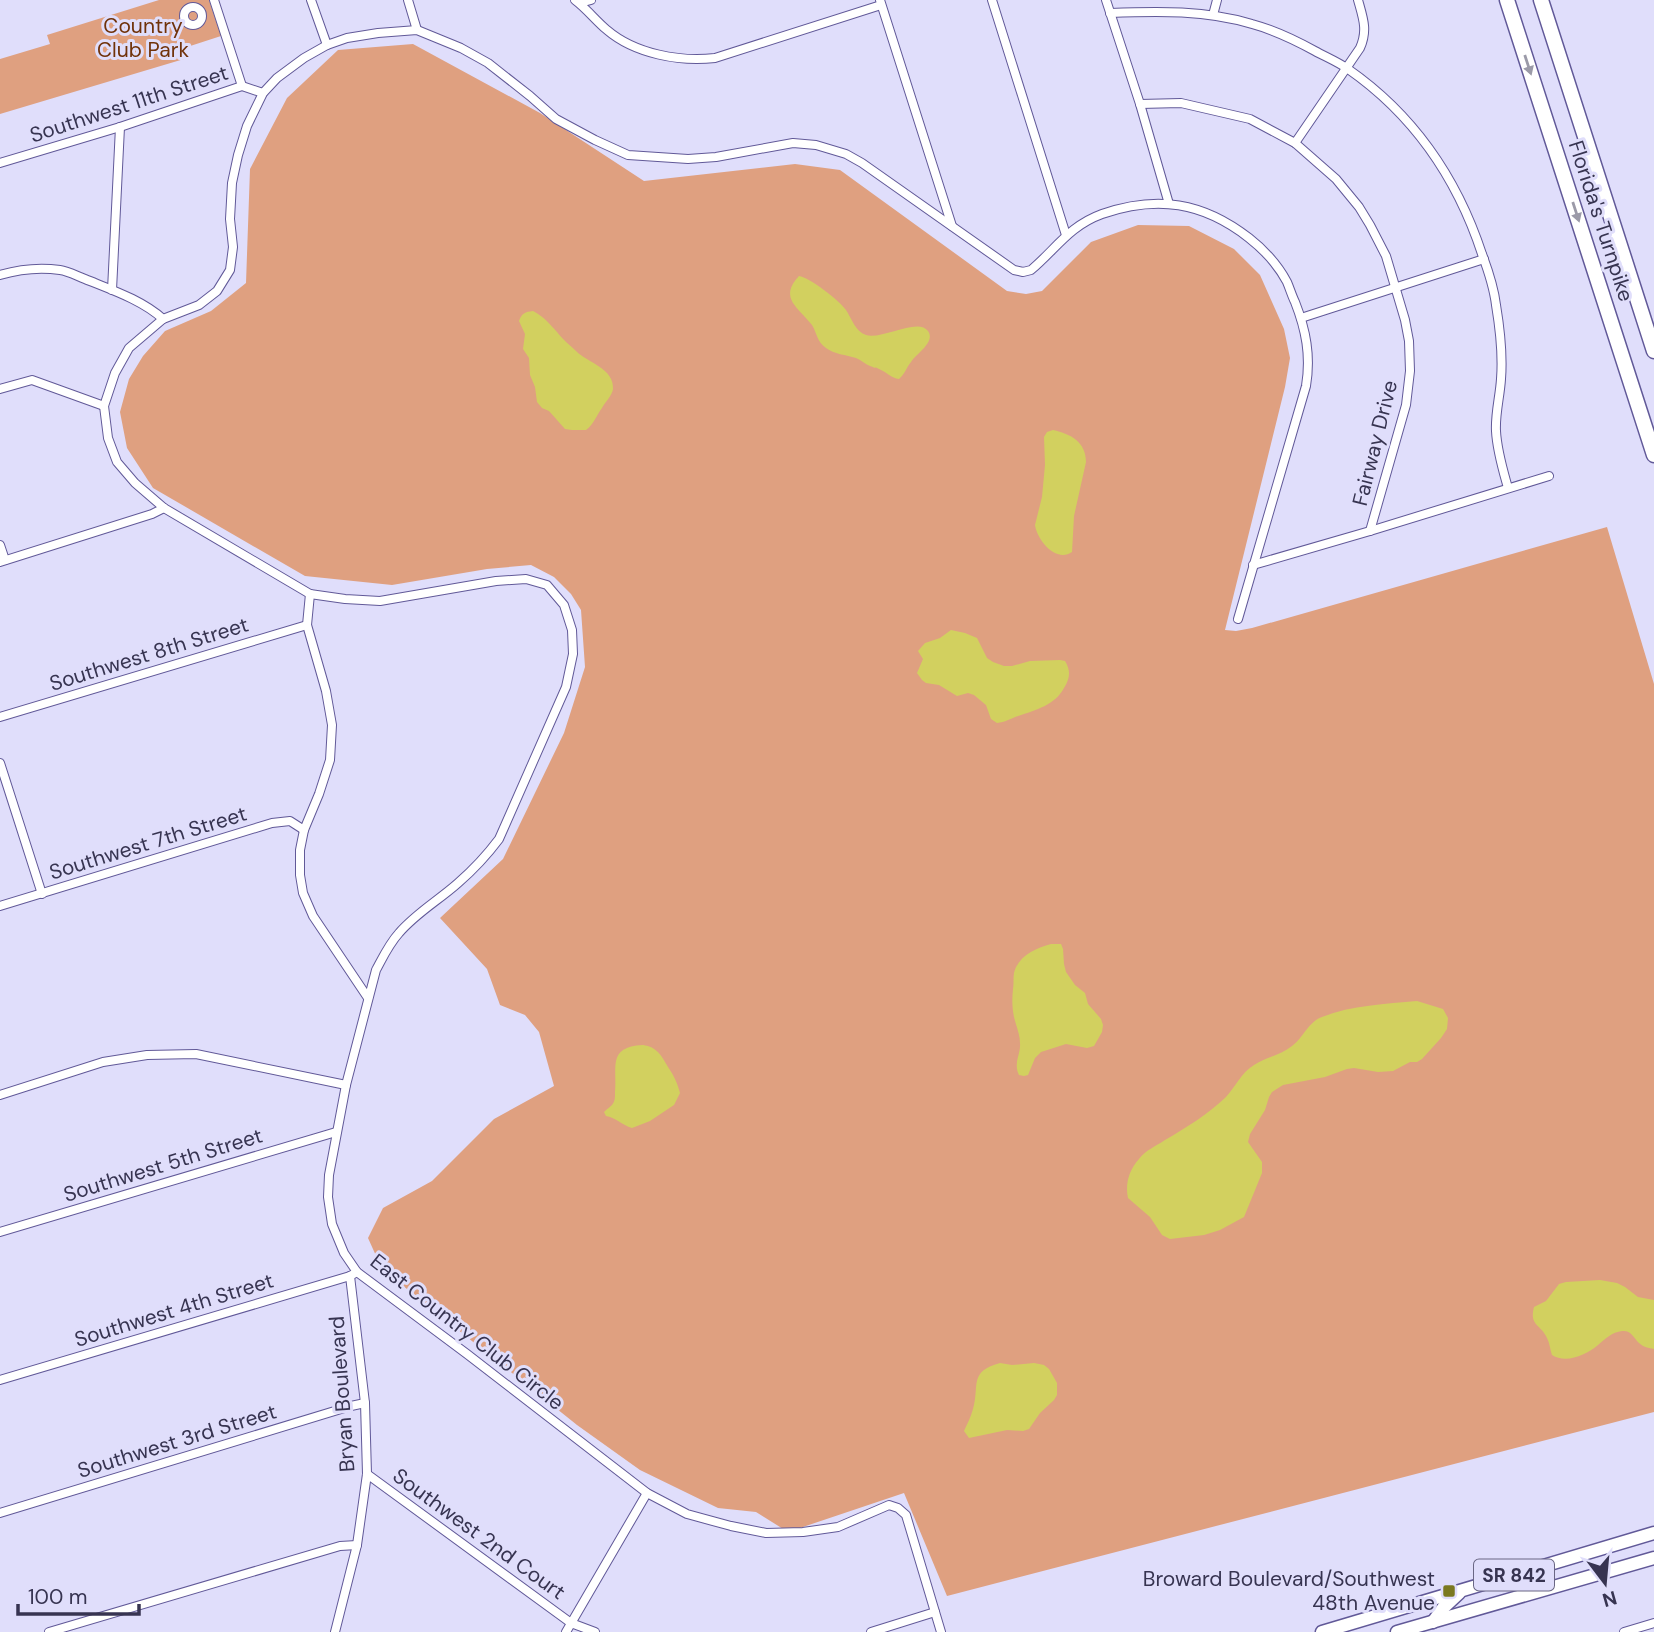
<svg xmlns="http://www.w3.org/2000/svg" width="1654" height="1632" viewBox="0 0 1654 1632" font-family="'DM Sans',sans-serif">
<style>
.green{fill:#dfa080}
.water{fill:#d2d05f}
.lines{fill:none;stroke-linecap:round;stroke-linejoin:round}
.minor-casing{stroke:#615998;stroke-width:10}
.primary-casing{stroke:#615998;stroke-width:15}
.motorway-casing{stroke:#615998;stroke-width:17}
.minor{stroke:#fff;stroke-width:8}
.primary{stroke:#fff;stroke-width:12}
.motorway{stroke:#fff;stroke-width:14}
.oneway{fill:#9b9aa8}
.poi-dot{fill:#7b7920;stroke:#e0defb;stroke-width:2.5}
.labels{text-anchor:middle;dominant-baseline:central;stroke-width:6;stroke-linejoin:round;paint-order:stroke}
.shield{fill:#e0defb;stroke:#6a6784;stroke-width:2}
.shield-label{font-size:19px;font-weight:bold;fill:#373451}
.park-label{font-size:21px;fill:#70320a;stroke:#e0defb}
.street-label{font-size:21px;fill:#373451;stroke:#e0defb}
.poi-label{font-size:21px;fill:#373451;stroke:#e0defb;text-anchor:end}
</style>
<rect width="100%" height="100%" fill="#e0defb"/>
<g class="green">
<polygon points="159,0 209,0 221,36 181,49 184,59 0,114 0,59 50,44 47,35"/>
<polygon points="413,44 540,113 644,181 795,164 840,170 1007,291 1026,294 1042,291 1091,242 1138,225 1189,226 1234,249 1260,275 1284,329 1290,358 1285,387 1225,630 1236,631 1252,628 1607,527 1654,684 1654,1412 947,1596 904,1493 788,1532 756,1512 718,1508 640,1470 577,1425 382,1269 368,1238 383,1208 432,1181 494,1119 554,1086 539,1032 525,1015 500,1005 487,969 440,918 503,859 564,733 585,667 581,610 571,594 554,577 531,565 487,569 392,585 305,576 153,488 127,448 120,412 129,379 143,356 165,331 211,311 246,283 250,169 287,98 338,50"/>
</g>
<g class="water">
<path d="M799,276c10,1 41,25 47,34 6,9 9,21 20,25 16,5 52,-18 62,-4 8,11 -12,23 -17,31 -5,6 -6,12 -12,17 -8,-1 -11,-6 -18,-9 -10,-5 -1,0 -11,-4 -5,-2 -9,-6 -14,-8 -10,-3 -22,-4 -30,-10 -9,-6 -9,-15 -14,-23 -13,-17 -34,-27 -13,-49z"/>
<path d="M533,311c10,5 16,12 24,21 5,7 13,13 19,19 12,12 38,17 37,38 -1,7 -8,13 -11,19 -6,8 -8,16 -16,22h-14l-7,-1 -16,-18 -7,-3 -5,-6 -2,-15 -5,-12 -1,-17 -6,-9 2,-15 -6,-13c3,-8 6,-9 14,-10z"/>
<path d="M1053,430c18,4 33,12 33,32l-12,54 -2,36c-16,11 -35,-12 -37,-27l7,-28 3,-32 -1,-28 3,-5z"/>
<path d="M951,630l14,3 12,5 10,20 6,4 11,4h8l18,-5 30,-1 5,1c6,10 5,17 -1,27 -9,17 -28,22 -46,28 -8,3 -13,6 -21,7l-6,-4 -5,-14 -12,-10 -6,-2 -11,3 -18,-11 -13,-2 -4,-3 -5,-7 6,-14 -5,-8 7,-8 15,-5z"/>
<path d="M1051,944h10l2,5 1,15 2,8 9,13 10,8 3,11 13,15 2,6 -1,7 -8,14 -7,2 -21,-4 -25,8 -6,6 -7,17 -4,1 -5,-1c-6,-12 2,-20 1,-32 0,-9 -4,-17 -6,-26 -2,-10 -2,-18 -1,-28 1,-5 0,-11 1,-16 4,-17 22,-25 37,-29z"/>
<path d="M1417,1001l26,8 5,9 -1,11 -6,9 -19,21 -5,3h-7l-17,9 -15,1 -24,-4 -7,1 -22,8 -42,8 -11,7 -3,5 -4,13 -15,24 -2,8 14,20v11l-18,44 -24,13 -16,5 -34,4 -8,-4 -12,-18 -22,-19c-3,-14 1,-28 11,-39 7,-9 17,-13 26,-19 21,-12 43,-26 61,-43 10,-11 15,-24 28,-32 12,-8 27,-10 38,-19 12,-9 16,-24 30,-29 30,-12 64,-13 95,-16z"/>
<path d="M643,1045c14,2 18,10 25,22 6,9 9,15 12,26l-6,12 -24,16 -18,7c-10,-3 -17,-11 -26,-12l-2,-4c1,-1 8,-7 8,-7 3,-4 3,-7 3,-11 3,-26 -9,-47 28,-49z"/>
<path d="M1600,1280l17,3 8,4 13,10 16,3v49c-5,-1 -11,-2 -15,-6 -6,-6 -8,-13 -17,-12 -10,1 -17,8 -24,14 -12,10 -32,19 -46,10 -2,-6 -2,-11 -5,-17 -6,-14 -18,-12 -13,-31l12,-6 13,-17 7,-2z"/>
<path d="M1000,1363l12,2 22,-2 10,2 5,4 8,14v12l-3,5 -14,13 -11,16 -6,2 -16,-1 -38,8 -5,-7c3,-7 7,-14 9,-22 7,-24 -5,-37 27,-46z"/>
</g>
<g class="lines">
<defs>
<g id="minor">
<polyline points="214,0 242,86"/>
<polyline points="311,0 327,45"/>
<polyline points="408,0 417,30"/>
<path d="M575,0c12,9 21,21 32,30 28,24 73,32 108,28l166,-53"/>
<polyline points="880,0 952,226"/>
<polyline points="992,0 1066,235"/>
<polyline points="1106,0 1140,104 1169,204"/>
<polyline points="580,3 591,0"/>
<circle cx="193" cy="16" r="9"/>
<path d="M1110,13c48,-2 96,-3 142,11 22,6 43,16 63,27 11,6 23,11 33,18 66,46 109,109 134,185 6,16 12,34 14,51 4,24 7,49 5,74 -1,17 -6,35 -5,52 1,20 7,39 12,57"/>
<polyline points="1213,15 1217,0"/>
<polyline points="1140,104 1181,103 1250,119 1295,143 1336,179 1359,207 1370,225 1386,256 1405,320 1409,341 1410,371 1406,405 1370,531"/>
<path d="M1295,143l65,-95c8,-18 3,-30 -2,-48"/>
<polyline points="0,163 120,127 242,86 263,93"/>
<path d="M0,275c20,-6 39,-8 60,-5 8,1 17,6 25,9 27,11 57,21 78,40"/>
<polyline points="112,290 120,127"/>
<polyline points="1301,318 1484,259"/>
<polyline points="0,389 32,380 104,406"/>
<polyline points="0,545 5,560"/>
<polyline points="0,562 152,514 164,508"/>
<polyline points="1253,565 1370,531 1549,476"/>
<polyline points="310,594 307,625 326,691 332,725 330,760 319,794 304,830 300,850 300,875 303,893 313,916 368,998"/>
<polyline points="0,717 307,625"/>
<polyline points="0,763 42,894"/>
<polyline points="0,906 272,823 290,821 304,830"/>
<polyline points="0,1095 103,1062 147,1055 196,1054 346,1085"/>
<polyline points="0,1232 336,1132"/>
<polyline points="0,1380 350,1276 357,1272"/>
<polyline points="367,1474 571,1623 595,1632"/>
<polyline points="0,1513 351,1406 365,1403"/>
<polyline points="49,1632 340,1546 357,1545"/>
<polyline points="335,1632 357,1545 367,1474 365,1403 350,1276"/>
<polyline points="566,1632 647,1493"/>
<polyline points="871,1632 935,1612"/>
<path d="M941,1632l-35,-117 -8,-7 -9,-3 -51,22 -35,5 -37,1 -35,-7 -44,-12 -40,-21 -180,-139 -110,-82 -13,-19 -12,-29 -4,-27 1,-22 17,-90 30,-115c7,-13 13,-26 23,-37 17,-20 40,-33 59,-50 15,-13 29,-28 41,-44l67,-152 7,-33 -1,-24 -8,-25 -17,-20 -21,-6 -30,2 -116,20 -35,-2 -35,-5 -146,-86 -29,-25 -18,-21 -9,-24 -4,-32 11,-33 14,-25 34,-29 36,-14 18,-14 13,-21 3,-23 -3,-28 2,-36 6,-28 9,-29 16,-33 14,-15 27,-20 23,-13 20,-7 31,-5 39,-3 44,18 27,15 42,33 26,23 39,21 33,15 60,4 28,-2 77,-14 23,2 30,9 16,9 152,107 9,2 8,-2c25,-21 38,-44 71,-56 55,-19 101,-12 147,24 14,11 29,27 38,44 3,7 5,14 8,20 11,28 16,54 11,84l-68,233"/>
<polyline points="1624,1632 1654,1623"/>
</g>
<g id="primary">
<polyline points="1433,1622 1443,1608 1459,1593"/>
<polyline points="1322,1632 1654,1533"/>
<polyline points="1397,1632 1654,1558"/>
</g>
<g id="motorway">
<polyline points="1507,0 1654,455"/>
<polyline points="1541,0 1654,351"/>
</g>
</defs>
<use href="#minor" class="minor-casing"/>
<use href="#primary" class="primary-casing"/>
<use href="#motorway" class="motorway-casing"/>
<use href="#minor" class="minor"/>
<use href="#primary" class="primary"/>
<use href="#motorway" class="motorway"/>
</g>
<defs><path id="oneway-solid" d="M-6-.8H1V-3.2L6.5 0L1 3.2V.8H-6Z" transform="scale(1.75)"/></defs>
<g class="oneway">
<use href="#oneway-solid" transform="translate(1528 65) rotate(72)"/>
<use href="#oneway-solid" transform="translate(1576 212) rotate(72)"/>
</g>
<rect class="poi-dot" x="1442" y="1584" width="14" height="14" rx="3.5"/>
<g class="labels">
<rect class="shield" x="1474" y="1559.5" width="80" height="31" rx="5"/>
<g class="shield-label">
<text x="1514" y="1575">SR 842</text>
</g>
<g class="park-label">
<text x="143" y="26">Country<tspan x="143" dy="24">Club Park</tspan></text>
</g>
<g class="street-label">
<text transform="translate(129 104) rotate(-18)">Southwest 11th Street</text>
<text transform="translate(1601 221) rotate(72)">Florida's Turnpike</text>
<text transform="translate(1375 443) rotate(-76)">Fairway Drive</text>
<text transform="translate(149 654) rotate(-17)">Southwest 8th Street</text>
<text transform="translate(148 843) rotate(-17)">Southwest 7th Street</text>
<text transform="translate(163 1165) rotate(-17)">Southwest 5th Street</text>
<text transform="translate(174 1310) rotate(-17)">Southwest 4th Street</text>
<text transform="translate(467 1332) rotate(38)">East Country Club Circle</text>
<text transform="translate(342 1394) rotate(-94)">Bryan Boulevard</text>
<text transform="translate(177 1441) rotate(-17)">Southwest 3rd Street</text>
<text transform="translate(479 1534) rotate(36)">Southwest 2nd Court</text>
</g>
<g class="poi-label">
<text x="1435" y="1579">Broward Boulevard/Southwest<tspan x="1435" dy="24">48th Avenue</tspan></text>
</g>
</g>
<g transform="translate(1605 1583) rotate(164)" stroke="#e0defb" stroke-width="5" paint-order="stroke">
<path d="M0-5L12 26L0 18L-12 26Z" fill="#373451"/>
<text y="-10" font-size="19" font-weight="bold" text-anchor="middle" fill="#373451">N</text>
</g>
<path d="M18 1604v10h121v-10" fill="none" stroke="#373451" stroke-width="3.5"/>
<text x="28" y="1604" font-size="21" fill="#373451" stroke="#e0defb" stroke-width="5" paint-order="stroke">100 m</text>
</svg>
